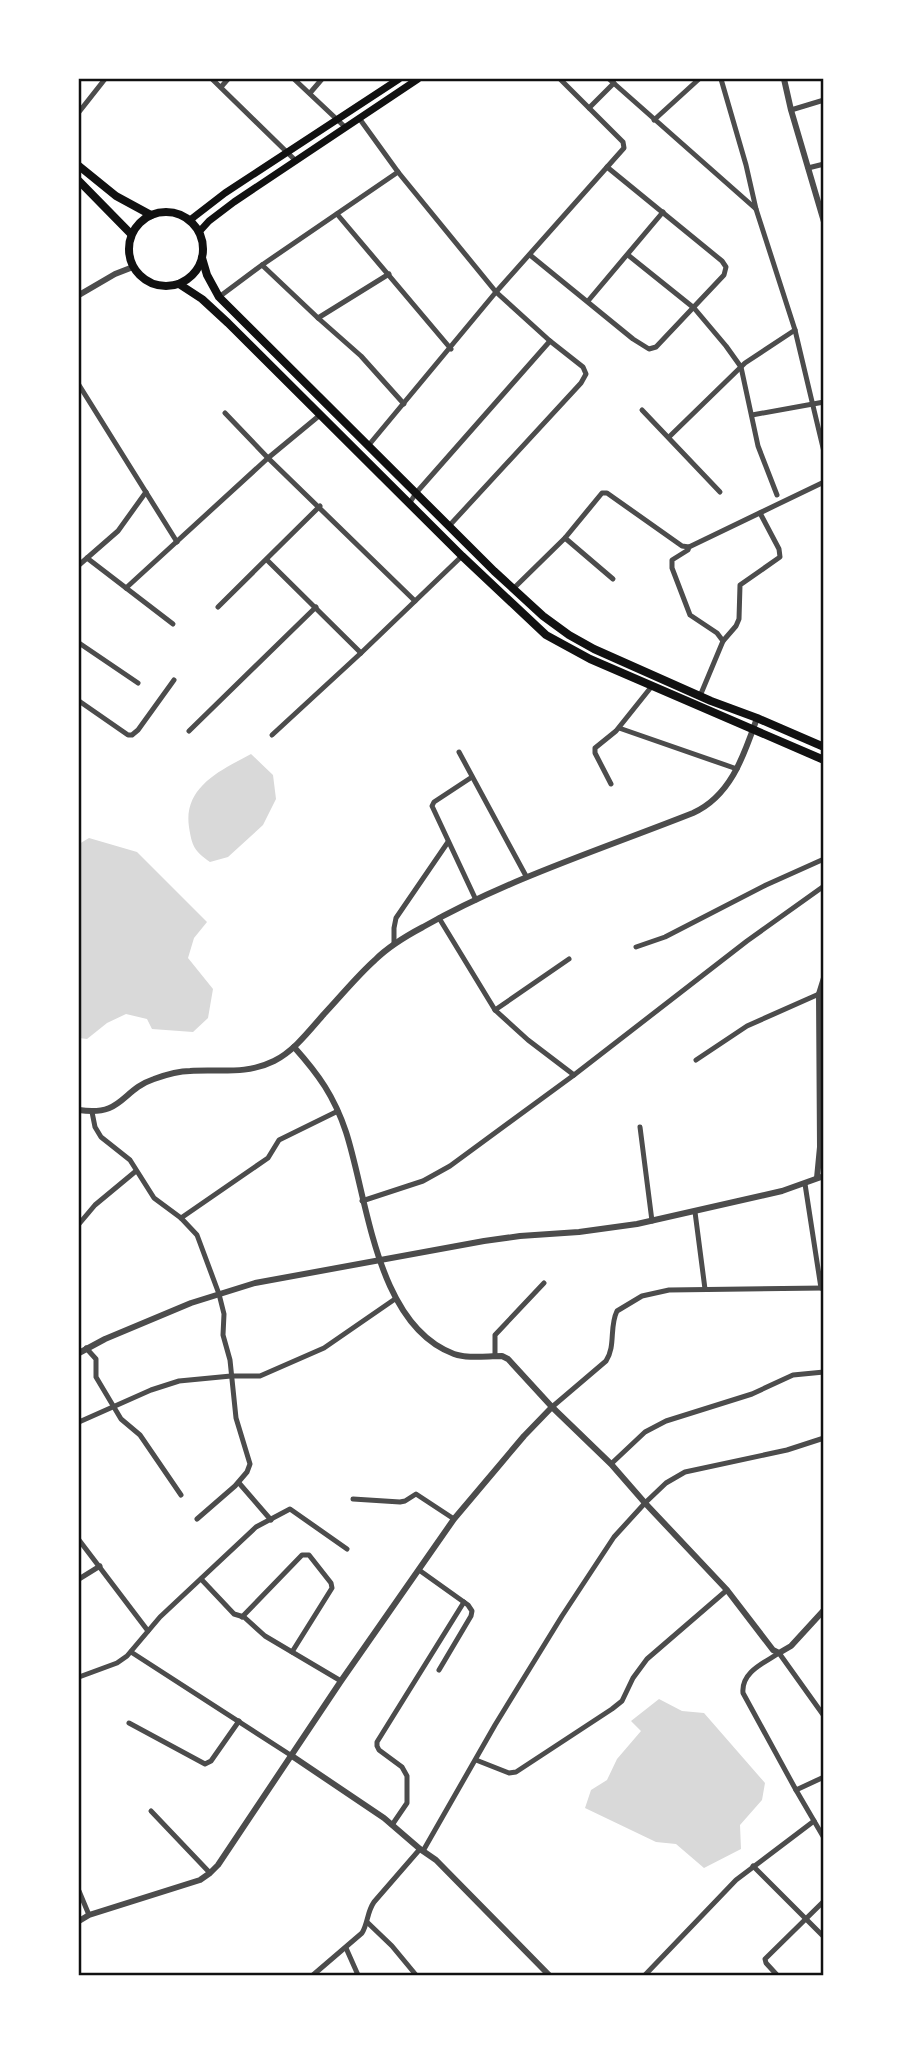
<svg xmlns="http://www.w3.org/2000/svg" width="903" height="2054" viewBox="0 0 903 2054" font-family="Helvetica,sans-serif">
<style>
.water{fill:#d9d9d9}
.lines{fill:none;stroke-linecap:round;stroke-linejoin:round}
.minor{stroke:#4c4c4c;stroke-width:5}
.tertiary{stroke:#4c4c4c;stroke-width:6}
.secondary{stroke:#111;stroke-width:7}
.primary{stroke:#111;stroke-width:8}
.neatline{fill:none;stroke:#111;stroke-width:2.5}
</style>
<rect width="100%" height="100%" fill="#fff"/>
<g class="water">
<path d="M251,754l22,21 3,24 -13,26 -35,32 -18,5c-16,-11 -18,-16 -21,-35 -6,-40 32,-57 62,-73z"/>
<polygon points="89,838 137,852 207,922 194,938 188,958 213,989 208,1018 193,1032 152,1029 147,1019 126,1014 107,1023 87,1039 79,1038 79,844"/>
<polygon points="659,1699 682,1711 704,1713 765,1783 762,1800 740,1825 741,1849 704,1868 676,1844 656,1842 585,1808 591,1790 607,1780 617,1759 641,1731 631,1721"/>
</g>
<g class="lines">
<g class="minor">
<polyline points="212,79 296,161"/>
<polyline points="294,79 345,127"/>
<polyline points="609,79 756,209"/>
<polyline points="721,79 746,165 756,209 795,330 824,452"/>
<polyline points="221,87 228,79"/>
<polyline points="310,93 322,79"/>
<polyline points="589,108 614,83"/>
<polyline points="791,110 824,100"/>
<polyline points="79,112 105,79"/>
<polyline points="359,118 398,172 496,292 550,341 583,367 586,374 581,383 449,526"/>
<polyline points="654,120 699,79"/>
<polyline points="808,168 824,164"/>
<polyline points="337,214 451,349"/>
<polyline points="530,255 633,339 649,349 656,347 724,275 726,267 722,261 607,167"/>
<polyline points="628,255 694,308 726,346 741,367 758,446 777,495"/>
<polyline points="262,265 318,318 361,356 404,404"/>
<polyline points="219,297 262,265 398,172"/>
<polyline points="588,301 663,212"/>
<polyline points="318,318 389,274"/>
<polyline points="79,385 177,542"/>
<polyline points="642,410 720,492"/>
<polyline points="225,413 268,458 415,601"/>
<polyline points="752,415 824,402"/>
<polyline points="669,437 745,363 795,330"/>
<polyline points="368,446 496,292 624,148 623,142 560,79"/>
<polyline points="409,504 416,493 550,341"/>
<polyline points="565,538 613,579"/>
<polyline points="689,547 688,550 672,560 672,568 690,615 717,633 723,641 700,696"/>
<polyline points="87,558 173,624"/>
<polyline points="267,560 361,653"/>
<polyline points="79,565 118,531 146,492"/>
<polyline points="126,588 268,458 320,415"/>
<polyline points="513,589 565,538 602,493 607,493 682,546 689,547 824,482"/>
<polyline points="218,607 320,506"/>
<polyline points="723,641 736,626 739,619 740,585 780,557 779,549 760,513"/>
<polyline points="79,643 138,683"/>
<polyline points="79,701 128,735 132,735 138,730 174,680"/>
<polyline points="619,728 737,769"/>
<polyline points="189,731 316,607"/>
<polyline points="272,735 361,653 462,556"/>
<polyline points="459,752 526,876"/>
<polyline points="472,777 434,802 432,806 476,900"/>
<polyline points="611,784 595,753 595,748 616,731 652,686"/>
<polyline points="439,918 495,1010 528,1040 574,1075"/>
<polyline points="394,944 394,928 396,918 448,842"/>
<polyline points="636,947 665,937 766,885 824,859"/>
<polyline points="495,1010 569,959"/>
<polyline points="696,1060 747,1026 819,994"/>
<polyline points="92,1112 95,1127 101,1137 130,1160 154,1198 181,1218 197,1235 219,1294 224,1314 223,1335 230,1360 236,1418 250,1464 247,1472 235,1486 197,1519"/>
<polyline points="640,1127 652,1221"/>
<polyline points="805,1184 821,1288"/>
<polyline points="362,1201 423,1181 450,1166 574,1075 747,941 824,886"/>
<polyline points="695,1212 705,1289"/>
<polyline points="181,1218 268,1158 279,1140 338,1111"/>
<polyline points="79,1224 95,1205 136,1171"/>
<polyline points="86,1348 96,1359 96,1377 121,1419 140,1435 181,1495"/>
<polyline points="495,1356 495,1335 544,1283"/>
<path d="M552,1407l54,-46c10,-15 3,-34 11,-50l25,-15 27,-6 155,-2"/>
<polyline points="79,1422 151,1390 179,1381 231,1376 260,1376 324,1348 395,1299"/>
<polyline points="611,1464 645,1432 666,1421 752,1394 793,1375 824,1372"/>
<polyline points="239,1483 271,1520"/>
<polyline points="353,1499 400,1502 405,1501 416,1494 454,1519"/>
<polyline points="79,1540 148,1631"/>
<polyline points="419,1570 468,1605 472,1611 471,1616 439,1670"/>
<polyline points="79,1579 100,1566"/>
<polyline points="201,1579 234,1614 244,1617 265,1636 341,1681"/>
<polyline points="242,1617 302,1555 309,1555 331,1583 332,1588 292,1652"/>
<polyline points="131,1652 292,1756"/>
<polyline points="79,1677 117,1663 127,1656 160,1617 256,1527 290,1509 347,1549"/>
<path d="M824,1716l-45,-63c-15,10 -38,19 -36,40l53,97 28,-13"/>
<polyline points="129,1723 205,1764 211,1761 239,1721"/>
<polyline points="476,1760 509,1773 516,1772 612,1709 622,1701 633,1678 647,1659 727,1590"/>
<polyline points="796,1790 824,1838"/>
<polyline points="151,1811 210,1873"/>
<polyline points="392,1825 407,1803 407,1776 402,1767 379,1750 377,1746 377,1742 464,1602"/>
<polyline points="423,1851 495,1725 562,1616 614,1537 645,1503 666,1483 685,1472 787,1450 824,1438"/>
<polyline points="753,1866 824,1937"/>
<polyline points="79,1891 89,1915"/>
<polyline points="367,1922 392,1946 416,1975"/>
<polyline points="346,1948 358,1975"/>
<path d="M313,1975l49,-42c6,-10 5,-21 12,-31l46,-53"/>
<polyline points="645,1975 736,1880 814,1821"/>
<polyline points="777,1975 766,1963 765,1959 824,1901"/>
</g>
<g class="tertiary">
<polyline points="784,79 791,110 824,222"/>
<polyline points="79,295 115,274 133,267"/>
<path d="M294,1047c25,28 40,49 52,85 22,68 30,193 108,222 14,5 32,2 48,2l6,3 44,48 59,57 34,39 82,87 46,60 6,3 12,-7 33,-36"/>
<path d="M79,1110c44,7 42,-20 75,-31 11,-4 24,-8 36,-8 29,-2 56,4 84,-10 20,-10 35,-30 50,-47 17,-18 33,-38 51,-54 14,-14 31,-24 48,-33 85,-48 179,-78 270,-114 38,-17 51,-58 64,-95"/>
<polyline points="817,1178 820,1147 819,994 824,978"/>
<polyline points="79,1353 105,1339 191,1303 255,1283 484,1241 520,1236 579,1232 637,1224 782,1191 824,1176"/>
<polyline points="292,1756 384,1818 420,1849 436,1860 549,1975"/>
<polyline points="79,1921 89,1915 200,1880 210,1873 218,1865 341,1681 454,1519 524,1436 552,1407"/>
</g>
<g class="secondary">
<polyline points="190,220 225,193 399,79"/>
<polyline points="199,232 209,221 234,202 418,79"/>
</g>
<g class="primary">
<polyline points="79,166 116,196 151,215"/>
<polyline points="79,181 131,234"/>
<circle cx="166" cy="249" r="37"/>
<polyline points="202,258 207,275 219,297 494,571 543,616 569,635 594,649 711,701 757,718 824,747"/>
<polyline points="179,284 202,299 228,323 462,556 546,635 590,659 824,760"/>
</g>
</g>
<rect width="903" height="2054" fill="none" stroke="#ffffff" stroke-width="161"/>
<rect x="80" y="80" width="742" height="1894" class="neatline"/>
</svg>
